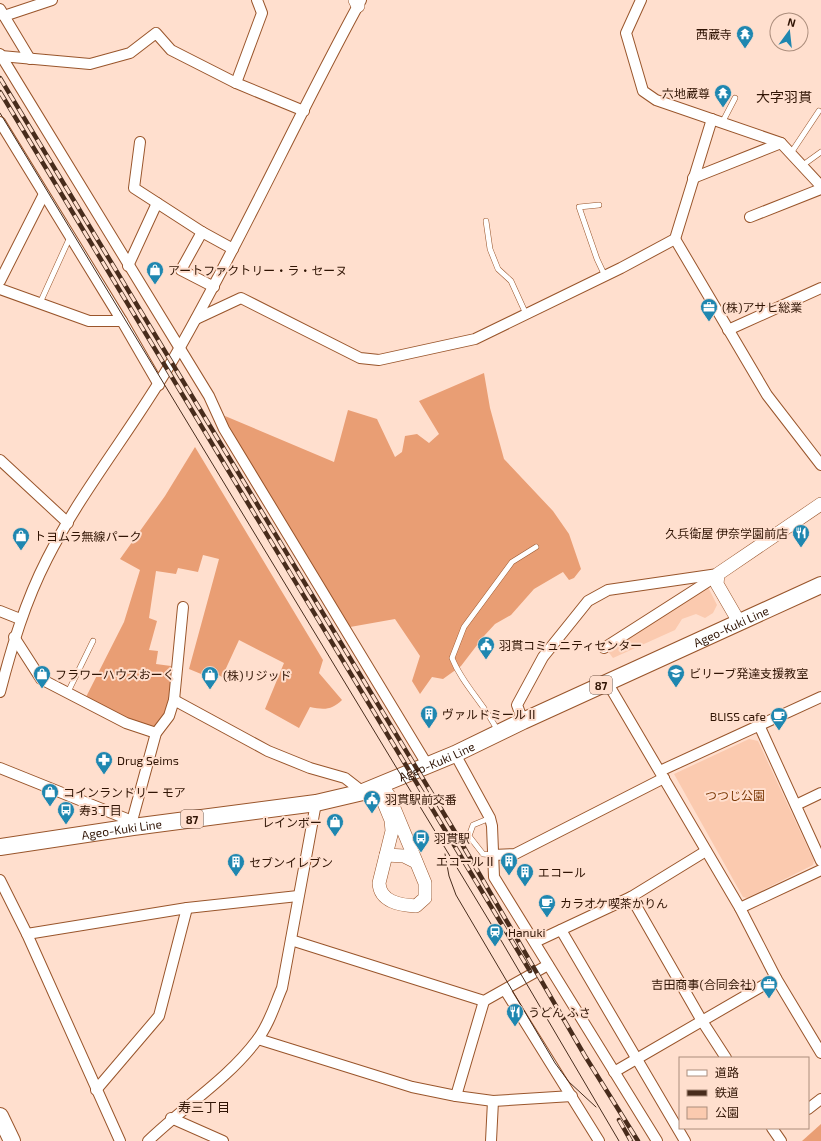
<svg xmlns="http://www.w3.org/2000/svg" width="821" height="1141" viewBox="0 0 821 1141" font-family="'Exo 2','Noto Sans JP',sans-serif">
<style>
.green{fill:#fbcaaf}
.forest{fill:#e99e74}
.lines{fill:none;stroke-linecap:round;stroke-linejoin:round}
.service-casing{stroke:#99552b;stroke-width:6}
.minor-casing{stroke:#99552b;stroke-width:12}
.tertiary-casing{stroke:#99552b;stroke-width:14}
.primary-casing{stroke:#99552b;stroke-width:18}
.service{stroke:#fff;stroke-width:5}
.minor{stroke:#fff;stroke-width:10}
.tertiary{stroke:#fff;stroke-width:13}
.primary{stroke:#fff;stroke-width:16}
.tram{stroke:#482c1c;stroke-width:1}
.rail-casing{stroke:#482c1c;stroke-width:4.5}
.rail{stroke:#ffdfce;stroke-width:3;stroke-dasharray:9;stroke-linecap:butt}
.labels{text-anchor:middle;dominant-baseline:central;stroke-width:4;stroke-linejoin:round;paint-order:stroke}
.shield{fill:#ffdfce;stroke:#6e5141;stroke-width:1}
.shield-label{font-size:11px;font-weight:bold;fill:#301404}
.poi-label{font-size:12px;fill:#301404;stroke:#ffdfce;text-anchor:start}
.street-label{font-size:12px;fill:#301404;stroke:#ffdfce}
.park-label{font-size:12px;fill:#7c3906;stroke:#ffdfce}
.neighbourhood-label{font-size:13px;fill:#301404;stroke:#ffdfce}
.quarter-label{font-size:14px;fill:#301404;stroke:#ffdfce}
</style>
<rect width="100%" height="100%" fill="#ffdfce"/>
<g class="green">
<polygon points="708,587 717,605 713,613 705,618 696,614 682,619 675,630 613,658 607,650"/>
<polygon points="749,739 758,741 814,861 813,865 747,898 743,897 674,774"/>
</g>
<g class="forest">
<polygon points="484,373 490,408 504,459 553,511 569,534 581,569 574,578 569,580 563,572 534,589 511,615 495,624 484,636 461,666 443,679 432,677 420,694 412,681 420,656 395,619 350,627 229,431 225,416 334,462 348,410 377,419 395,457 402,452 405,436 417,434 429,443 439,434 419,401"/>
<path d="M195,447l128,213 -4,13 23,27c-10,10 -18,10 -32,7l-11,21 -34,-19 19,-46 -45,-23 -17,37 -12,-7 -4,6 -17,-7 30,-110 -16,-4 -5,17 -20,-4 -2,6 -20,-3 -7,47 8,3 -8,29 9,1 -2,13 15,2 -1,39 -16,23 -27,-8 -41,-23 38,-75 16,-52 -20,-11 45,-63z"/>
<polygon points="821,1124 821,1141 802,1141"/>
</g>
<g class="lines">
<defs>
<g id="service">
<polyline points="722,123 735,98"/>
<polyline points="791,153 819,111"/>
<polyline points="803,165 821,152"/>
<polyline points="599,205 579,207 597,259 605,276"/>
<polyline points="486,221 490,249 498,269 511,281 526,314"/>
<polyline points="40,303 70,237"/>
<polyline points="68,692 93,641"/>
<path d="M498,732c-12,-27 -35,-46 -46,-74l12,-31 48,-65 24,-15"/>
<polyline points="490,818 473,825 469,836 483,854 493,855"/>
</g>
<g id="minor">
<polyline points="641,0 626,33 643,91 656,100 781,143 821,186"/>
<polyline points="0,9 30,59"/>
<polyline points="4,16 52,0"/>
<polyline points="0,54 209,396 224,429 428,766"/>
<polyline points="1,56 90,64 130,53 156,33 171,50 236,83 304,111"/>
<polyline points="236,83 262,13 257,0"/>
<polyline points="0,122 122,321 159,385"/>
<polyline points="140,142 134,188 202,232 233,249"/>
<polyline points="693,178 781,143"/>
<polyline points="750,217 821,189"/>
<polyline points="202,232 181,270 214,287"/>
<polyline points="675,239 767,395 821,465"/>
<polyline points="128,266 157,203"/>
<polyline points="0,281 44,194"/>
<polyline points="0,289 89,321 122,321"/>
<polyline points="196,319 241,298 360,358 379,360 475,339 621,268 675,239 712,119"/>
<polyline points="728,330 821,288"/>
<polyline points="0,460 68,523"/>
<polyline points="0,611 20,619"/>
<polyline points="14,637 41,679 126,723 156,733"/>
<polyline points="604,648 715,577"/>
<polyline points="607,682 740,908 776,978 821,1053"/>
<path d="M0,692c12,-46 25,-90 47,-133 37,-73 92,-138 132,-210 65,-114 119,-234 182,-349"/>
<polyline points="174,700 183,607"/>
<polyline points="523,721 517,705 543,657 588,601 608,590 718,574"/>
<polyline points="759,725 821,861"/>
<polyline points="455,754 490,818 492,826 494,877 657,1141"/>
<polyline points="0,768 132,821"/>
<polyline points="660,771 821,697"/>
<polyline points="796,805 821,793"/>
<polyline points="133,827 132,821 156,733 169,716 174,700 268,751 310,768 345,778 363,792"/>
<polyline points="493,855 515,854 664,778"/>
<polyline points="0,880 27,934 120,1141"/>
<polyline points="631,897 702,1021 726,1058"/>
<polyline points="740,908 821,870"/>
<polyline points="561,930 685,1141"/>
<polyline points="27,934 187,908 298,896"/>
<polyline points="291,940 484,1001 548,965"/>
<polyline points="535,942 631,897 706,851"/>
<polyline points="505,990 599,1141"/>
<polyline points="258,1039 412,1087 456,1096 493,1101 572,1096"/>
<polyline points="614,1072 776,978"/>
<polyline points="96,1090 159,1016 187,908"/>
<polyline points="456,1096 484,1001"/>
<polyline points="808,1109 821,1099"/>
<polyline points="171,1118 223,1141"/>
<polyline points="772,1128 781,1141"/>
<path d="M148,1141c36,-35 79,-61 109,-101 12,-15 18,-36 25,-52l34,-185"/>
<polyline points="491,1141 493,1101"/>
</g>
<g id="tertiary">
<polyline points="355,0 358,6"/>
<polyline points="739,622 717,584 718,574 821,504"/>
<path d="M382,786l7,10 36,87v15l-9,8c-16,-1 -36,-4 -37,-23l13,-52 -1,-11 -9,-22z"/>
<polyline points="386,855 404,856 416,862"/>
</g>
<g id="primary">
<path id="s1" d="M0,847l133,-20 183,-24 47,-11 92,-38 68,-33 298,-136"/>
<polyline points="0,1116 12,1141"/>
</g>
</defs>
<use href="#service" class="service-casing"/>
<use href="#minor" class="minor-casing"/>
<use href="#tertiary" class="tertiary-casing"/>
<use href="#primary" class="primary-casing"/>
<use href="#service" class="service"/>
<use href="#minor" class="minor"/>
<use href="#tertiary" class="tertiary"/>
<use href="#primary" class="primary"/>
<g class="tram">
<polyline points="0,113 502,942 619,1141"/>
<polyline points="445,854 449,876 456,895 555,1063 569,1082 596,1107"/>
</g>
<defs>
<g id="rail">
<polyline points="0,78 455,832 585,1056 638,1141"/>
<polyline points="0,92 530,971"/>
<polyline points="619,1120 631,1141"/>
</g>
</defs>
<use href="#rail" class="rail-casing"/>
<use href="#rail" class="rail"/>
</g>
<defs>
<symbol id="temple-pin" viewBox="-11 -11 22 30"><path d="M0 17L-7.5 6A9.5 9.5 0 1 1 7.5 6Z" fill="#1f87b0" stroke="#ffdfce"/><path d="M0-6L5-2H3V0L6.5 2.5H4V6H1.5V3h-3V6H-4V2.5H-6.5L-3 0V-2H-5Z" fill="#fff"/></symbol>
<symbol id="shop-pin" viewBox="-11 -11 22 30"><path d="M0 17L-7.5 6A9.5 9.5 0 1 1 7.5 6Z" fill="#1f87b0" stroke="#ffdfce"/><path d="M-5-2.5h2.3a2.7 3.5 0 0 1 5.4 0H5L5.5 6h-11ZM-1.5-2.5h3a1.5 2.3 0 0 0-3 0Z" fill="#fff"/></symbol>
<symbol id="office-pin" viewBox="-11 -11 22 30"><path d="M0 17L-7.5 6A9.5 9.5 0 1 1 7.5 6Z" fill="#1f87b0" stroke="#ffdfce"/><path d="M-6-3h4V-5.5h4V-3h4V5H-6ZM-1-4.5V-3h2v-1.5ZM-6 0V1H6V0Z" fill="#fff"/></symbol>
<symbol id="restaurant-pin" viewBox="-11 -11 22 30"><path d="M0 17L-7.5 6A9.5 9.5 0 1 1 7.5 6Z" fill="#1f87b0" stroke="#ffdfce"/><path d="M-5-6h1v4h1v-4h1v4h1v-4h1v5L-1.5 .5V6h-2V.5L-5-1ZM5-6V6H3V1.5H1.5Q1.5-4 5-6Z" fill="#fff"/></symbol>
<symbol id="civic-pin" viewBox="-11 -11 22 30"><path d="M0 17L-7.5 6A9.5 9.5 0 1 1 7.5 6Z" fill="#1f87b0" stroke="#ffdfce"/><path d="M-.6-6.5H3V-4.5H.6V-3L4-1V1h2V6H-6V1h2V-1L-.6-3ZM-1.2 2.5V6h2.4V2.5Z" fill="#fff"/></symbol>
<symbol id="school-pin" viewBox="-11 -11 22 30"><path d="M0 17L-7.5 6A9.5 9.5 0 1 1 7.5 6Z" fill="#1f87b0" stroke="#ffdfce"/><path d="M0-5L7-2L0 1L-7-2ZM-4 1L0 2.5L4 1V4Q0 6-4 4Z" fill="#fff"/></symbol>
<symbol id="building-pin" viewBox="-11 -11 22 30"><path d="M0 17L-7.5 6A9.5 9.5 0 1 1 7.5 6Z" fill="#1f87b0" stroke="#ffdfce"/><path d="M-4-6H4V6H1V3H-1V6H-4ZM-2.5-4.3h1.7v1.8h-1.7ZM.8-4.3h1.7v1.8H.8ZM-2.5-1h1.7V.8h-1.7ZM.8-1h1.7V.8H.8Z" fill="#fff"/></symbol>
<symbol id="cafe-pin" viewBox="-11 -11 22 30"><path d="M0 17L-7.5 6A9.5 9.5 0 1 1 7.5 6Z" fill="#1f87b0" stroke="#ffdfce"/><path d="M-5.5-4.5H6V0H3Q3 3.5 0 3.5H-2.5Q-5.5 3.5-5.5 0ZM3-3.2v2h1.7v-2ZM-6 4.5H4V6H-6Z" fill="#fff"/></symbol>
<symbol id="pharmacy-pin" viewBox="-11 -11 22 30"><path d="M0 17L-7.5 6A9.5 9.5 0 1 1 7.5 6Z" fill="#1f87b0" stroke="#ffdfce"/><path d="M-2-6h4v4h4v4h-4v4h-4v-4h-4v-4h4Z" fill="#fff"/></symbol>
<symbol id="bus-pin" viewBox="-11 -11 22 30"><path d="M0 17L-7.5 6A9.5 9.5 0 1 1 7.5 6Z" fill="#1f87b0" stroke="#ffdfce"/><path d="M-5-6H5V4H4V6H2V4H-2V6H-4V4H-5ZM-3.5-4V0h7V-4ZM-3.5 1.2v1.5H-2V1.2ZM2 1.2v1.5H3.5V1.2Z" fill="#fff"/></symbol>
<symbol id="station-pin" viewBox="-11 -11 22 30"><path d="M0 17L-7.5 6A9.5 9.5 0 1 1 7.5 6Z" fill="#1f87b0" stroke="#ffdfce"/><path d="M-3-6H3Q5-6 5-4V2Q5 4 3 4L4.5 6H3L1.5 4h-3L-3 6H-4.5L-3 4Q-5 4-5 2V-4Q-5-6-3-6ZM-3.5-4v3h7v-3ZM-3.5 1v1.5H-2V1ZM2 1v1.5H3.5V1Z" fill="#fff"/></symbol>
</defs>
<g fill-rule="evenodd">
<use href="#temple-pin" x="735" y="24" width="20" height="27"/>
<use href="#temple-pin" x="713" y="83" width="20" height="27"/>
<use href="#shop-pin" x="145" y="260" width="20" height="27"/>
<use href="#office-pin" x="699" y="297" width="20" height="27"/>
<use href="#restaurant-pin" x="791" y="523" width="20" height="27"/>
<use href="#shop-pin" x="11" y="526" width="20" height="27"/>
<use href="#civic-pin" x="476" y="635" width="20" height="27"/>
<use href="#school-pin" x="666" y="663" width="20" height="27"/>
<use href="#shop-pin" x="32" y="664" width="20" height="27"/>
<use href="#shop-pin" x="200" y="665" width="20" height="27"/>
<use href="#building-pin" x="419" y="704" width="20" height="27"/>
<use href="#cafe-pin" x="769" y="706" width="20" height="27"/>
<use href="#pharmacy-pin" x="94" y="750" width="20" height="27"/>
<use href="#shop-pin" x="40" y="782" width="20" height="27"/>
<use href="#civic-pin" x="362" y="789" width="20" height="27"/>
<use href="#bus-pin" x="56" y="800" width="20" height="27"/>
<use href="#shop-pin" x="325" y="812" width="20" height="27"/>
<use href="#bus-pin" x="411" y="828" width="20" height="27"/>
<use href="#building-pin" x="499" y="851" width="20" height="27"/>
<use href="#building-pin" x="226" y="852" width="20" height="27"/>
<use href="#building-pin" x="515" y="862" width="20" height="27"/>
<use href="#cafe-pin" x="537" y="893" width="20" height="27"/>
<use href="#station-pin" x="485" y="922" width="20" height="27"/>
<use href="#office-pin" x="759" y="974" width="20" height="27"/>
<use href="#restaurant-pin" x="505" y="1002" width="20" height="27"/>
</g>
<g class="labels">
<g class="shield">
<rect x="590" y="676" width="22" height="18" rx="3"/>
<rect x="181" y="810" width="22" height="18" rx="3"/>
</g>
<g class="shield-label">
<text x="601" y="685">87</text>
<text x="192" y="819">87</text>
</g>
<g class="poi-label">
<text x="732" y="34" text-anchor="end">西蔵寺</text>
<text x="710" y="93" text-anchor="end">六地蔵尊</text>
<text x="168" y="270">アートファクトリー・ラ・セーヌ</text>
<text x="722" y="307">(株)アサヒ総業</text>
<text x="788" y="533" text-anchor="end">久兵衛屋 伊奈学園前店</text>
<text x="34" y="536">トヨムラ無線パーク</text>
<text x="499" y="645">羽貫コミュニティセンター</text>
<text x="689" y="673">ビリーブ発達支援教室</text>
<text x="55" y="674">フラワーハウスおーく</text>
<text x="223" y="675">(株)リジッド</text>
<text x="442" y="714">ヴァルドミールⅡ</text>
<text x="766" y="716" text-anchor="end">BLISS cafe</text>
<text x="117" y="760">Drug Seims</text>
<text x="63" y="792">コインランドリー モア</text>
<text x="385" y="799">羽貫駅前交番</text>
<text x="79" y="810">寿3丁目</text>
<text x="322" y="822" text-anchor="end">レインボー</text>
<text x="434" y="838">羽貫駅</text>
<text x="496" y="861" text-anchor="end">エコールⅡ</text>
<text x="249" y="862">セブンイレブン</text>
<text x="538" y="872">エコール</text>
<text x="560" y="903">カラオケ喫茶かりん</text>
<text x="508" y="932">Hanuki</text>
<text x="756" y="984" text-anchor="end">吉田商事(合同会社)</text>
<text x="528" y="1012">うどん ふさ</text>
</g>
<g class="street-label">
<text stroke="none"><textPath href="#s1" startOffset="771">Ageo-Kuki Line</textPath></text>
<text stroke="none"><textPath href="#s1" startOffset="447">Ageo-Kuki Line</textPath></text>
<text stroke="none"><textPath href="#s1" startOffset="123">Ageo-Kuki Line</textPath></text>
</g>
<g class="park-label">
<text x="735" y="795">つつじ公園</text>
</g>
<g class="neighbourhood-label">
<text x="204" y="1107">寿三丁目</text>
</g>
<g class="quarter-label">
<text x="784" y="96">大字羽貫</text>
</g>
</g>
<rect x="679" y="1057" width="130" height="72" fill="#ffdfce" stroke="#ac8e7d"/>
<rect x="687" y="1070" width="20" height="6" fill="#ffffff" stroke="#ac8e7d"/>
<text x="715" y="1077" font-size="12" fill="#301404">道路</text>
<rect x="687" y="1090" width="20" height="6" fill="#482c1c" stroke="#ac8e7d"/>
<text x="715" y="1097" font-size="12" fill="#301404">鉄道</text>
<rect x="687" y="1107" width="20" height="12" fill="#fbcaaf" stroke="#ac8e7d"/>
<text x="715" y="1117" font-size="12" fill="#301404">公園</text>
<g transform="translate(789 32) rotate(15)"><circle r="19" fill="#ffdfce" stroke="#ac8e7d"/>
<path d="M0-3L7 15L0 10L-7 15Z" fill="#1f87b0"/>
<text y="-6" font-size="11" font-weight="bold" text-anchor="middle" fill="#301404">N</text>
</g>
</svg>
